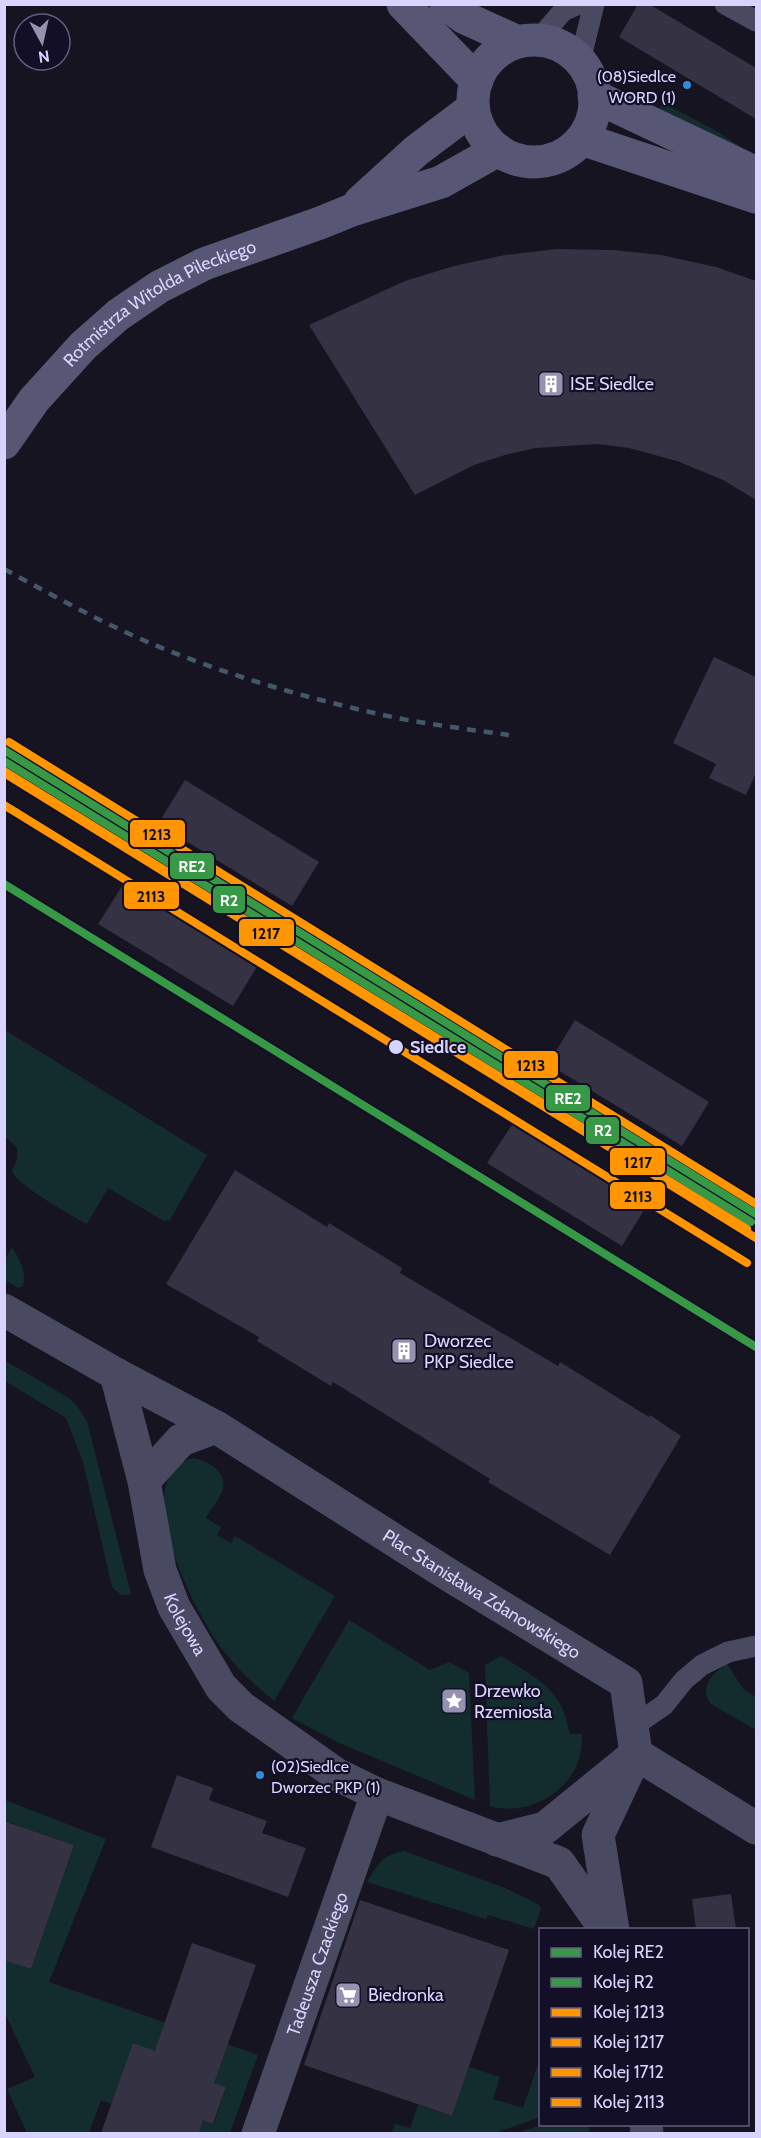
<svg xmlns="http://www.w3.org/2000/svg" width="761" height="2138" viewBox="0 0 761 2138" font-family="Cabin,sans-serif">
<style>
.green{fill:#132c2d}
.building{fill:#343243}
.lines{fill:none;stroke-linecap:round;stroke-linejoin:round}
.lane{stroke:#4a4962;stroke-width:21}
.street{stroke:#4a4962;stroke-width:33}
.secondary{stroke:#575674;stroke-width:33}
.rail{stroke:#43596b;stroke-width:4.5;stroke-dasharray:9 8;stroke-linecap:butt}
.rail-1-casing{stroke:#130f26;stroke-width:12}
.rail-2-casing{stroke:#130f26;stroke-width:12}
.rail-3-casing{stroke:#130f26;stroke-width:12}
.rail-4-casing{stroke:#130f26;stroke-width:12}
.rail-5-casing{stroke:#130f26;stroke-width:12}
.rail-6-casing{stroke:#130f26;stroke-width:12}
.rail-1{stroke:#379946;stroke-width:8}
.rail-2{stroke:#379946;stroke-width:8}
.rail-3{stroke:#ff9500;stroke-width:8}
.rail-4{stroke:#ff9500;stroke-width:8}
.rail-5{stroke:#ff9500;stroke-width:8}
.rail-6{stroke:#ff9500;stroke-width:8}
.bus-dot{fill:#338bd7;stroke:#130f26;stroke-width:2}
.stop-dot{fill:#d9d4ff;stroke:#130f26;stroke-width:2}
.labels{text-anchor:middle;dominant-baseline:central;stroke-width:4.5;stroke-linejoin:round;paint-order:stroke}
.bus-label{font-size:16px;fill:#d9d4ff;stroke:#130f26;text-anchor:end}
.street-label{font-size:18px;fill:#d9d4ff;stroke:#130f26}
.poi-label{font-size:18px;fill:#d9d4ff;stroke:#130f26;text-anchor:start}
.stop-label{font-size:18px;font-weight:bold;fill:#d9d4ff;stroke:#130f26;text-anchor:start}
.line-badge{stroke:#130f26;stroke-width:2}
.badge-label{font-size:16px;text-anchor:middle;font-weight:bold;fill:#fff}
.pale-badge-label{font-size:16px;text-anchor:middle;font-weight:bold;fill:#111}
</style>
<rect width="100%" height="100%" fill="#161421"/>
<g class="green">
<polygon points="663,103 713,129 752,154 654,116"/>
<path d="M5,1030l202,125 -37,65 -6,1 -56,-33 -21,36c-14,-8 -73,-40 -75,-54l5,-10v-13l-12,-10z"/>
<path d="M12,1247c7,11 15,25 11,39l-5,2 -13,-8v-21z"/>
<polygon points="4,1360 69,1398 78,1407 87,1421 131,1594 121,1595 112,1587 83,1462 66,1418 5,1381"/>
<path d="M193,1458c14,2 33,13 30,30 -1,7 -13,23 -17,30l15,9 -4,8 14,8 4,-7 100,60 -61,105c-19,-16 -37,-32 -52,-52 -26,-34 -98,-172 -29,-191z"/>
<polygon points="349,1620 430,1670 449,1662 469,1673 475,1800 339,1743 292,1718"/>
<path d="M501,1656c19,12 43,24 56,43 7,10 10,23 13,35h12c0,11 -1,22 -6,32 -14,32 -54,50 -86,40l-5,-141z"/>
<path d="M727,1664l17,26 12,7v33l-45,-26c-13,-17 2,-31 16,-40z"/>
<polygon points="5,1800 106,1839 49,1982 258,2055 230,2133 199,2133 203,2120 214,2124 226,2087 166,2067 112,2104 101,2100 89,2133 27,2133 7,2089 35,2077 5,2014 5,1960 31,1969 74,1845 5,1821"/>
<path d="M404,1851l101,37 33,16 3,4 -7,21 -46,-14 -2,4 -119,-37c11,-18 15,-27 37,-31z"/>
<polygon points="540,2058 540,2117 495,2133 391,2133 395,2124 410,2128 418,2105 452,2116 469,2067 500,2077 493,2099 523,2108"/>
<polygon points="541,2125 588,2125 590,2133 518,2133"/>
</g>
<g class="building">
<polygon points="638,4 649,4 756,68 756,119 619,37"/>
<polygon points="556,249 613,250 661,255 716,267 756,281 756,500 723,480 677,461 629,448 598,444 536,448 505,455 474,465 415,495 309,325 405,281 454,266 505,255"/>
<polygon points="714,657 756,677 756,773 746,795 709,778 716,764 673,743"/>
<polygon points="185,780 319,862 292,906 158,824"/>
<polygon points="126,880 260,962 233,1006 98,924"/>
<polygon points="575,1020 709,1102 682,1146 548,1064"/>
<polygon points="515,1120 649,1202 622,1246 487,1163"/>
<polygon points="235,1170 327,1227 329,1223 402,1268 400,1273 434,1293 558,1366 560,1362 649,1417 650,1415 681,1436 610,1555 488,1482 490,1479 333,1382 331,1386 257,1341 259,1337 166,1284"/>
<polygon points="177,1775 213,1788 209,1800 267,1821 262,1833 306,1848 288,1897 151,1847"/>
<polygon points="4,1821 74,1845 31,1969 4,1960"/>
<polygon points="731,1894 736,1929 696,1929 692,1899"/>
<polygon points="360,1900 509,1950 452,2116 304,2065"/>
<polygon points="192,1943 256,1965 214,2083 226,2087 213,2124 203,2120 199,2133 101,2133 133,2043 155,2051"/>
</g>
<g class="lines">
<g class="lane">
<polyline points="725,4 756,21"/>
<polyline points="539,39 563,11 579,4"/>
<polyline points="580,61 594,4"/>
<polyline points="632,1727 664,1705 684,1680 702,1665 728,1652 756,1646"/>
</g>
<g class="street">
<path id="s1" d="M4,1310l112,64 100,53 233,148 177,108 10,71 -38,81 15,95"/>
<path id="s2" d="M116,1374l28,107 16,89 14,37 47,80 20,20 95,67 41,20 182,69 47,67"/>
<polyline points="144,1481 181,1440 216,1427"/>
<polyline points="497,1840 545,1828 636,1754 756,1828"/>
<polyline points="646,2124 647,2134"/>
<path id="s3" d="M258,2134l119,-340"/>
</g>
<g class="secondary">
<polyline points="403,4 477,81"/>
<polyline points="446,4 463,17 518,42"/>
<circle cx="534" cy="101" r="61"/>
<polyline points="594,96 756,173"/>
<polyline points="582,139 756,197"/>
<polyline points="360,202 416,151 473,108"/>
<path id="s4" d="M4,443l30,-43 49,-54 35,-31 41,-28 45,-23 116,-41 32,-13 89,-28 57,-32"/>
</g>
<path class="rail" d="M4,569c46,25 91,50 139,71 76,33 159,57 240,75 41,9 84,14 126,20"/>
<defs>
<g id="rail-1">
<polyline points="4,750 756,1214"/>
<polyline points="4,884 756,1347"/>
</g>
<polyline id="rail-2" points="4,761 751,1222"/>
<polyline id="rail-3" points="9,742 756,1204"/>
<polyline id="rail-4" points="4,771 747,1229"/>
<polyline id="rail-5" points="9,776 756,1238"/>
<polyline id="rail-6" points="4,805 747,1263"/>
</defs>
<use href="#rail-1" class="rail-1-casing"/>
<use href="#rail-2" class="rail-2-casing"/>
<use href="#rail-3" class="rail-3-casing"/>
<use href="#rail-4" class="rail-4-casing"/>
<use href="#rail-5" class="rail-5-casing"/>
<use href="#rail-6" class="rail-6-casing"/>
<use href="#rail-1" class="rail-1"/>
<use href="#rail-2" class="rail-2"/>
<use href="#rail-3" class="rail-3"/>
<use href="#rail-4" class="rail-4"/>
<use href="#rail-5" class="rail-5"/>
<use href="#rail-6" class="rail-6"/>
</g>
<defs>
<symbol id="building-square" viewBox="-11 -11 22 22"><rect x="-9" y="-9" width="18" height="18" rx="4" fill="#9591b1" stroke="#130f26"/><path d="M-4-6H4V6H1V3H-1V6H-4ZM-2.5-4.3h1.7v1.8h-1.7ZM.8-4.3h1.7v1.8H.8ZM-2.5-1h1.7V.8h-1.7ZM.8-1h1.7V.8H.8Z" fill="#fff"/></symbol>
<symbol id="sight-square" viewBox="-11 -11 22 22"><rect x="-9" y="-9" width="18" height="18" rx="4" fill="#9591b1" stroke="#130f26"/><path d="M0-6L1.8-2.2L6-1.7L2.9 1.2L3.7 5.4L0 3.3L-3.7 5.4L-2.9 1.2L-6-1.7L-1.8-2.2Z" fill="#fff"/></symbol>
<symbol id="supermarket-square" viewBox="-11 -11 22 22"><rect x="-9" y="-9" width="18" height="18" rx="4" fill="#9591b1" stroke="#130f26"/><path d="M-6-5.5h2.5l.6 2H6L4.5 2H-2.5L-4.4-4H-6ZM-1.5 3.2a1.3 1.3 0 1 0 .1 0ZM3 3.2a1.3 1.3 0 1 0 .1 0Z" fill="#fff"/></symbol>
</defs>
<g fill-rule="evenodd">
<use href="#building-square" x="536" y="369" width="30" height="30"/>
<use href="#building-square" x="389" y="1336" width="30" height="30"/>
<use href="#sight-square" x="439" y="1686" width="30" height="30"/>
<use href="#supermarket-square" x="333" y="1980" width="30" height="30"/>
</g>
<g class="bus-dot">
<circle cx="687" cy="85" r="5"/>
<circle cx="260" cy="1775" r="5"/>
</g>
<circle class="stop-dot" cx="396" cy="1047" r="8"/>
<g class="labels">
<g class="bus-label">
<text x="676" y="76">(08)Siedlce<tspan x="676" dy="21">WORD (1)</tspan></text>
<text x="271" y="1766" text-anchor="start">(02)Siedlce<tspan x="271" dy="21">Dworzec PKP (1)</tspan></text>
</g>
<g class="street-label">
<text stroke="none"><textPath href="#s4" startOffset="214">Rotmistrza Witolda Pileckiego</textPath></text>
<text stroke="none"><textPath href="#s1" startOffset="556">Plac Stanisława Zdanowskiego</textPath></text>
<text stroke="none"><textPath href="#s2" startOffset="261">Kolejowa</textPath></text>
<text stroke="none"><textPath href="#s3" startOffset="180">Tadeusza Czackiego</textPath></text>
</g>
<g class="poi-label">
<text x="570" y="384">ISE Siedlce</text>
<text x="424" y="1341">Dworzec<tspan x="424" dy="21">PKP Siedlce</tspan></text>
<text x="474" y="1691">Drzewko<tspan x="474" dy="21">Rzemiosła</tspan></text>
<text x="368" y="1995">Biedronka</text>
</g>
<g class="stop-label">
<text x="410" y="1047">Siedlce</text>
</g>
</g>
<g class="line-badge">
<rect x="129" y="819" width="57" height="29" rx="6" fill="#ff9500"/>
<rect x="169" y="852" width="46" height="28" rx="6" fill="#379946"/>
<rect x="123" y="881" width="57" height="29" rx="6" fill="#ff9500"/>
<rect x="212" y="885" width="34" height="29" rx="6" fill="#379946"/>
<rect x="238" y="918" width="57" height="29" rx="6" fill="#ff9500"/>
<rect x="503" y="1050" width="56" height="29" rx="6" fill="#ff9500"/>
<rect x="545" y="1084" width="46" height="28" rx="6" fill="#379946"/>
<rect x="585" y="1116" width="35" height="29" rx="6" fill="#379946"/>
<rect x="609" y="1147" width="57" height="29" rx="6" fill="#ff9500"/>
<rect x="609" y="1181" width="57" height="29" rx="6" fill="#ff9500"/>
</g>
<g class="badge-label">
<text x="192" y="872">RE2</text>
<text x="229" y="906">R2</text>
<text x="568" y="1104">RE2</text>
<text x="603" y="1136">R2</text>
</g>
<g class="pale-badge-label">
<text x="157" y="840">1213</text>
<text x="151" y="902">2113</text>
<text x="266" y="939">1217</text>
<text x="531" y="1071">1213</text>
<text x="638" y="1168">1217</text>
<text x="638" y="1202">2113</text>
</g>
<rect width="761" height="2138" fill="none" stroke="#d9d4ff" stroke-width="12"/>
<rect x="539" y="1928" width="210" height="198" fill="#130f26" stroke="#625e7d" stroke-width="1.5"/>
<rect x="551" y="1948" width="30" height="9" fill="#379946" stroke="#625e7d" stroke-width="1.5"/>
<text x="593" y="1958" font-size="18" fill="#d9d4ff">Kolej RE2</text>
<rect x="551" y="1978" width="30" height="9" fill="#379946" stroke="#625e7d" stroke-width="1.5"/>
<text x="593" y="1988" font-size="18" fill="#d9d4ff">Kolej R2</text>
<rect x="551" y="2008" width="30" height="9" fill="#ff9500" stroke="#625e7d" stroke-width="1.5"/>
<text x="593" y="2018" font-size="18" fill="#d9d4ff">Kolej 1213</text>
<rect x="551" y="2038" width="30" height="9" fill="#ff9500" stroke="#625e7d" stroke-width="1.5"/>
<text x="593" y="2048" font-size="18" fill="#d9d4ff">Kolej 1217</text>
<rect x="551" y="2068" width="30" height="9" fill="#ff9500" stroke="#625e7d" stroke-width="1.5"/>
<text x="593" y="2078" font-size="18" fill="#d9d4ff">Kolej 1712</text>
<rect x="551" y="2098" width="30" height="9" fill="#ff9500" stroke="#625e7d" stroke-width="1.5"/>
<text x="593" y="2108" font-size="18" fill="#d9d4ff">Kolej 2113</text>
<g transform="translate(42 42) rotate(172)"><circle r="28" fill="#130f26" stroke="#625e7d" stroke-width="1.5"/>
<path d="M0-4.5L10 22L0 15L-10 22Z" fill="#9591b1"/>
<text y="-9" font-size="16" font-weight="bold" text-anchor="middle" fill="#d9d4ff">N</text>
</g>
</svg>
